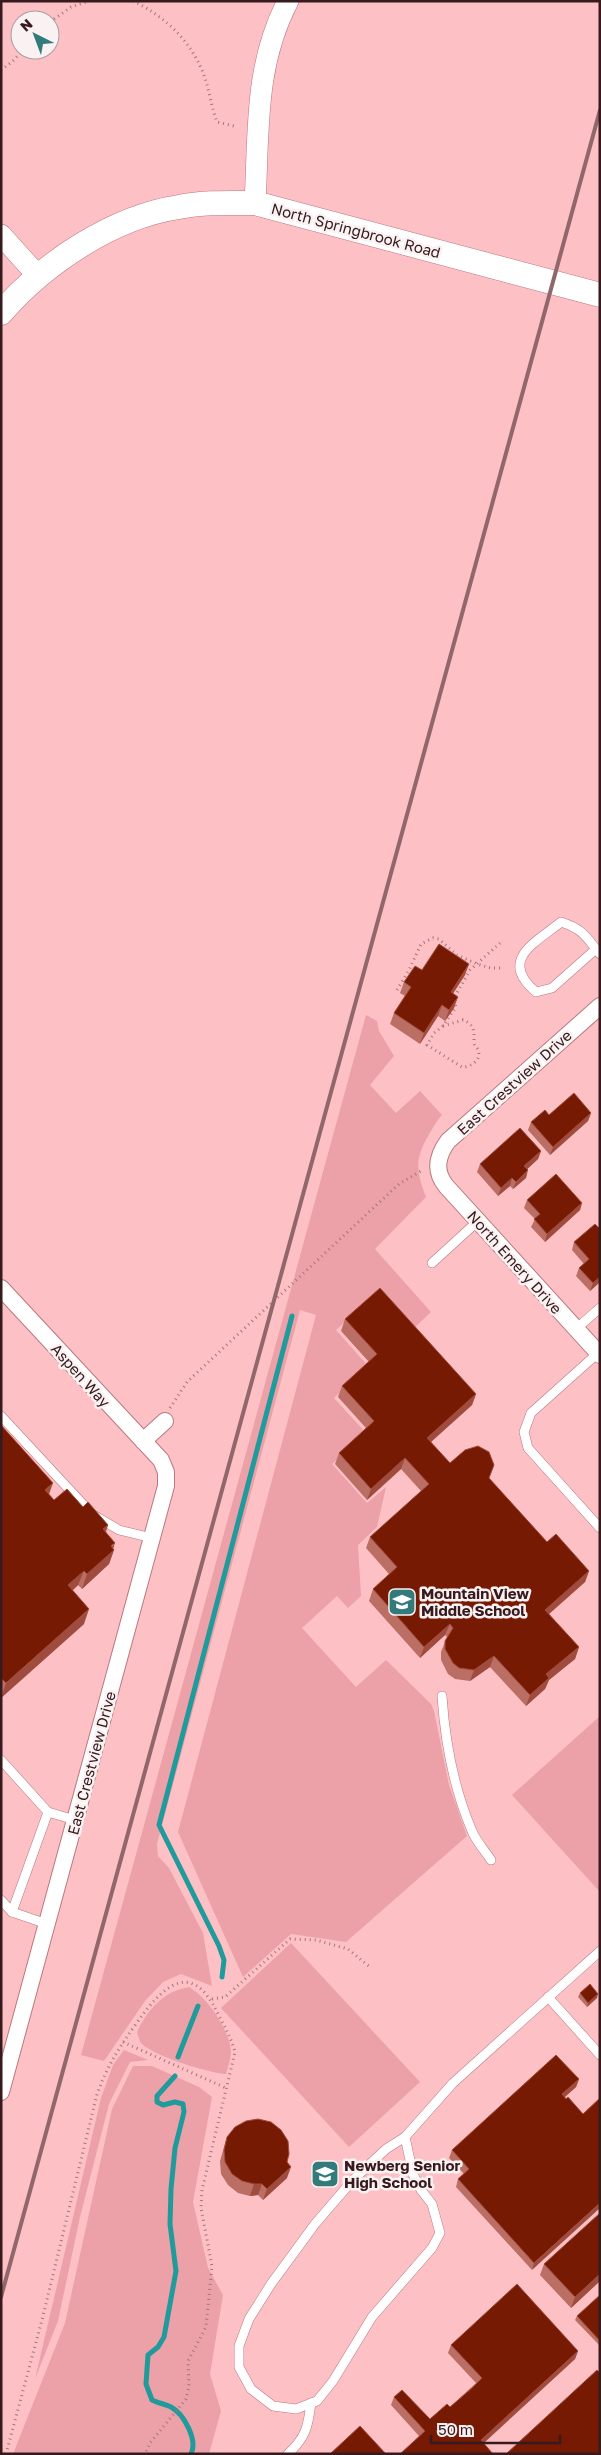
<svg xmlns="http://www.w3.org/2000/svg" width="601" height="2455" viewBox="0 0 601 2455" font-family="'Golos Text',sans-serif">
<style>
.green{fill:#eba1a7}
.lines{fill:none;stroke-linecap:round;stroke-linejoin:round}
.stream{stroke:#209a9a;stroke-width:5}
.service-casing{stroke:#bb777d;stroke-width:10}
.minor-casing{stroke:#bb777d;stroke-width:18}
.tertiary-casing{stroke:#bb777d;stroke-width:22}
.secondary-casing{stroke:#bb777d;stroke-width:25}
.path{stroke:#a37679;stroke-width:3;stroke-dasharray:1 4;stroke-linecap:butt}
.service{stroke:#fff;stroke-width:9}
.minor{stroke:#fff;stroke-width:16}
.tertiary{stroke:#fff;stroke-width:21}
.secondary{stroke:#fff;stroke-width:24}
.rail{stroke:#92676b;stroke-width:4}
.wall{fill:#ba6e64}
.shaded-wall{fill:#9f4c3e}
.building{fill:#771a04;stroke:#9f4c3e}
.labels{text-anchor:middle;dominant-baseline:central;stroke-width:5;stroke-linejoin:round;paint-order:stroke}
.street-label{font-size:15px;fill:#361a1d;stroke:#faf2f2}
.poi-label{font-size:15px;font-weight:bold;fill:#361a1d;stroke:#faf2f2;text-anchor:start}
</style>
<rect width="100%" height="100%" fill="#fdc1c5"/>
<g class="green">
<path d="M366,1015l11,6 2,10 15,25 -24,29 26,28 24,-22 22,24c-5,5 -7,10 -11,16 -16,26 -16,38 -5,66l-51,52 56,63 -21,20 -35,-37 -39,35 32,36 -34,32 32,35 -34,31 35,39 19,-16 -9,40 -19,18 3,51 -13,12 -11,-12 -35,32 54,59 30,-27 45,44 3,7 15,74 18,51 -121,106 -55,-8 -48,43 -65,-145 138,-517 -16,-5 -143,534 1,12 11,12 34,65 9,53 -31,-12 -18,8 -18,19 -41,60 -23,-6z"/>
<polygon points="600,1716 600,1892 512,1795"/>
<polygon points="291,1943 420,2082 349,2147 221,2008"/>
<path d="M189,1987c19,11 40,42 42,64 0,7 -3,16 -5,23 -17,-1 -73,-18 -85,-31 -2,-3 -3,-8 -4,-11 11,-23 27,-41 52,-45z"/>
<polygon points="124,2050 148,2060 130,2062 109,2104 80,2217 58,2321 35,2379 101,2098 113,2065"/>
<polygon points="133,2066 152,2066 199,2087 212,2097 193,2202 208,2268 223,2295 210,2374 221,2411 209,2454 13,2454 65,2323 112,2109"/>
</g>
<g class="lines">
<g class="stream">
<polyline points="222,1977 224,1960 219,1946 159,1825 292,1316"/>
<polyline points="178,2057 198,2006"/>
<path d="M175,2076l-18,20v6l6,3 12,-3 8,2 1,8 -9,36 -4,41 -1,35 6,47 -12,66 -6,10 -10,8 -2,29 6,16c6,3 13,4 19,7 13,7 27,33 20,47"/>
</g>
<defs>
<g id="service">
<path d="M596,949l-44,39 -16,4c-38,-32 -1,-49 25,-70 22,7 25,15 39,32"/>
<polyline points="432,1263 478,1221"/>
<polyline points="576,1329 600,1308"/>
<polyline points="598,1353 531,1413 524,1432 528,1448 600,1528"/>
<polyline points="1,1416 92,1514 119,1530 152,1538"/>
<path d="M442,1696c3,45 12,93 30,135 4,10 13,20 19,29"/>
<polyline points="1,1760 48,1812 75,1820"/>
<polyline points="1,1900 12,1912 47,1924"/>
<polyline points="12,1912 48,1812"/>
<polyline points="548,1997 600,2055"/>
<polyline points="405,2137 413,2174 421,2190 432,2204 440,2233 432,2248 372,2317 333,2381 317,2401 296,2409 273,2406 251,2389 239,2367 239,2346 249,2319 271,2284 315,2224 352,2181 386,2149 405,2137 453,2083 600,1951"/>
<path d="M288,2454c18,-17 20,-27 23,-51"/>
</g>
<g id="minor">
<path d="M600,1006l-152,135c-11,15 -14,30 -2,45l154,169"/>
<polyline points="1,1288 161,1460 166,1472 166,1486 1,2092"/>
<polyline points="143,1441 165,1421"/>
</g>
<g id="tertiary">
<path d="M255,203c4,-71 -1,-137 33,-202"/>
<polyline points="1,235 38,276"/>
</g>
<path id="secondary" d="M1,313c43,-50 112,-96 178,-106 25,-5 50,-4 76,-4l345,92"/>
</defs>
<use href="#service" class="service-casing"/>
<use href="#minor" class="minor-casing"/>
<use href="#tertiary" class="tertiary-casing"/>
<use href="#secondary" class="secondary-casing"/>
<g class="path">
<path d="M133,1c31,15 55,37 69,69 7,17 9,36 15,52l17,4"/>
<polyline points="50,22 71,7 89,1"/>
<polyline points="1,70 12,62 23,50"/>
<polyline points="397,990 409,970 421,944 433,938 439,939 457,955 477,964 491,968 504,968"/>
<path d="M443,1026l20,-6c12,5 11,11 11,22 0,4 3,5 4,8 4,10 -7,17 -16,17l-35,-22 7,-12 9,-7 13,-19 -2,-9 16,-28 30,-27"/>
<polyline points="170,1408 187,1382 399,1184 421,1171"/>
<polyline points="212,1999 225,1997 290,1939 316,1940 348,1949 371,1968"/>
<polyline points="123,2042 226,2088"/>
<path d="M6,2454l36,-134 55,-226c11,-29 21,-45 39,-70 26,-37 55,-67 82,-10 7,13 13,24 17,38l-33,138 -1,18 11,58 -6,61 -18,34 1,25 -3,13 -36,44 -5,11"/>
</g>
<use href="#service" class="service"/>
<use href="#minor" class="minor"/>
<use href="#tertiary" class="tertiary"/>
<use href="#secondary" class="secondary"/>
<polyline class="rail" points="1,2297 600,110"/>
</g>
<g class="wall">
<polygon points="422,970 465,975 453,993 454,1008 445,1021 438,1016 420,1044 390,1024 394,1013 405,996 400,993 404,982"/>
<polygon points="591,1113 588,1121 550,1155 528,1130 531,1122 549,1115"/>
<polygon points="541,1151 538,1159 527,1169 526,1178 513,1189 510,1186 498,1196 477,1172 480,1164"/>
<polygon points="527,1200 582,1203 580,1210 545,1242 531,1227 535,1219 524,1208"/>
<polygon points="600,1229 600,1282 590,1291 576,1276 579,1268 584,1264 572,1250 574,1242"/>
<polygon points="345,1319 476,1394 472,1405 431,1442 450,1463 489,1479 547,1542 589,1571 585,1582 549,1614 579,1647 575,1659 549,1680 545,1689 526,1706 490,1667 470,1681 455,1679 448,1674 441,1660 441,1652 447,1637 445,1635 420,1658 369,1601 373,1589 389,1574 366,1548 370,1537 421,1491 401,1469 367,1500 335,1464 339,1453 366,1428 338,1397 342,1386 369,1362 341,1331"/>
<polygon points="1,1425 49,1494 54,1500 83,1507 108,1525 106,1532 114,1550 109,1564 82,1589 78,1585 72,1591 84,1624 1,1698"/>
<polygon points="580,1993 597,1998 587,2007 578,1997"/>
<polygon points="579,2079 576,2087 565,2097 583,2114 600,2098 532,2270 456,2187 458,2179 464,2174 449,2158 452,2150"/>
<polygon points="227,2137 287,2162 287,2178 263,2200 258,2195 250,2196 238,2193 228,2185 221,2174 220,2161"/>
<polygon points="544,2264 600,2281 571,2308 540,2275"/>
<polygon points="600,2295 600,2346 575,2320 577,2316"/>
<polygon points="451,2345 578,2351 575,2359 484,2443 419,2436 391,2405 394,2397 430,2419 450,2407 476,2383 448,2353"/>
</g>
<g class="shaded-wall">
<polygon points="469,964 465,975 447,1003 451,992"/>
<polygon points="458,997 454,1008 445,1021 449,1010"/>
<polygon points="442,1005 438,1016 420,1044 424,1033"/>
<polygon points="591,1113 588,1121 550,1155 553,1147"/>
<polygon points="541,1151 538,1159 522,1174 524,1166"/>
<polygon points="528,1170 526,1178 513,1189 516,1182"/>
<polygon points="512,1178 510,1186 498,1196 501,1188"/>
<polygon points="582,1203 580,1210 545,1242 547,1234"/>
<polygon points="600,1277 600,1282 590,1291 593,1283"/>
<polygon points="476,1394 472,1405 423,1449 427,1438"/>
<polygon points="405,1458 401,1469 367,1500 371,1489"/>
<polygon points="53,1483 48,1497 45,1490"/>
<polygon points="108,1525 103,1539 103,1529"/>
<polygon points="115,1543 112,1552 114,1550 109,1564 82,1589 87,1574"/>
<polygon points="84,1571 78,1585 62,1600 68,1585"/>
<polygon points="589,1571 585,1582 541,1621 545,1610"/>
<polygon points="89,1609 84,1624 1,1698 6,1683"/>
<polygon points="450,1624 445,1635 420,1658 424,1647"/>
<polygon points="579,1647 575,1659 549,1680 545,1689 526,1706 530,1695 546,1674"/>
<polygon points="494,1656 490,1667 470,1681 474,1670"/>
<polygon points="598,1994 597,1998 587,2007 588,2003"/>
<polygon points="579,2079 576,2087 559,2102 562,2094"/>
<polygon points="291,2167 287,2178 263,2200 267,2189"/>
<polygon points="254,2184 262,2184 258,2195 250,2196"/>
<polygon points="600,2203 600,2208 532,2270 534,2263"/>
<polygon points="600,2274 600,2281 571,2308 575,2297"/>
<polygon points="578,2351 575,2359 478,2448 481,2440"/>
</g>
<g class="building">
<polygon points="439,944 469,964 451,992 458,997 449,1010 442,1005 424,1033 394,1013 411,987 404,982 415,966 422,970"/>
<polygon points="574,1093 591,1113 553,1147 531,1122 545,1110 549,1115"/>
<polygon points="520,1128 541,1151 524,1166 528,1170 516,1182 512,1178 501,1188 480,1164"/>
<polygon points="556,1174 582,1203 547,1234 534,1219 540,1214 527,1200"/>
<polygon points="595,1224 600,1229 600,1277 593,1283 579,1268 589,1259 574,1242"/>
<polygon points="380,1288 476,1394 427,1438 450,1463 465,1450 478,1446 489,1452 494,1465 489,1478 547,1542 556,1534 589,1571 545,1610 579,1647 546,1674 549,1678 530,1695 494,1656 474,1670 459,1668 453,1663 445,1649 445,1641 453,1628 450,1624 424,1647 373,1589 397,1567 370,1537 429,1484 405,1458 371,1489 339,1453 374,1421 342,1386 377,1354 345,1319"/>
<polygon points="1,1425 53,1483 45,1490 54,1500 67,1489 83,1507 88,1502 108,1525 103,1529 115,1543 111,1546 114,1550 87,1574 84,1571 68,1585 89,1609 6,1683 1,1678"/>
<polygon points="590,1984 598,1994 588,2003 580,1993"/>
<polygon points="556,2055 579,2079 562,2094 566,2099 568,2097 583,2114 600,2098 600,2203 534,2263 458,2179 469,2169 452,2150"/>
<polygon points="258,2119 271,2122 281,2130 288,2141 289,2154 287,2162 291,2167 267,2189 262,2184 254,2184 242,2181 232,2174 225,2162 224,2150 227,2137 235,2127 246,2121"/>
<polygon points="600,2213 600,2274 575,2297 544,2264"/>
<polygon points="517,2284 578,2351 481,2440 493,2454 400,2454 425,2431 394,2397 402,2390 430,2419 447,2404 450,2407 472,2388 482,2378 451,2345"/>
<polygon points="600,2295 600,2341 577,2316"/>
<polygon points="597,2370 600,2373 600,2454 506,2454"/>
<polygon points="360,2426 386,2454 330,2454"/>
</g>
<defs>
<symbol id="school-square" viewBox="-11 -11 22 22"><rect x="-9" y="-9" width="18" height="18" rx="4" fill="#327b7a" stroke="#faf2f2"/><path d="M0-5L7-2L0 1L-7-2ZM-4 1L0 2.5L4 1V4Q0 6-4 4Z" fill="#fff"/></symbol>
</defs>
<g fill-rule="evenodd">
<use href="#school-square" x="386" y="1586" width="32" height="32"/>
<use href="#school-square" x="309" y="2158" width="32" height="32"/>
</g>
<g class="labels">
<g class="street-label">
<text transform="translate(356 230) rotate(15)">North Springbrook Road</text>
<text transform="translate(514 1082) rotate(-42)">East Crestview Drive</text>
<text transform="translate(515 1262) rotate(48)">North Emery Drive</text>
<text transform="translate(81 1375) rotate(48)">Aspen Way</text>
<text transform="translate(91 1763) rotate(-75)">East Crestview Drive</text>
</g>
<g class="poi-label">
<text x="421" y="1593">Mountain View<tspan x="421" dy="17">Middle School</tspan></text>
<text x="344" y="2165">Newberg Senior<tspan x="344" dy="17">High School</tspan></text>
</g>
</g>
<rect width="601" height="2455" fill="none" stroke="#361a1d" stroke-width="5"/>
<g transform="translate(35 35) rotate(318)"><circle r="24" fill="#faf2f2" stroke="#ac9c9d"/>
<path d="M0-4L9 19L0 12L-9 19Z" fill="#327b7a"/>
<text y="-8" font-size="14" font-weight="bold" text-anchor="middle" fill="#361a1d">N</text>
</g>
<path d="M431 2435v8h129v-8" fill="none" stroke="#361a1d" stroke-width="2.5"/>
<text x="438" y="2435" font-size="15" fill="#361a1d" stroke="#faf2f2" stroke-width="4" paint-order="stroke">50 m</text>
</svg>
